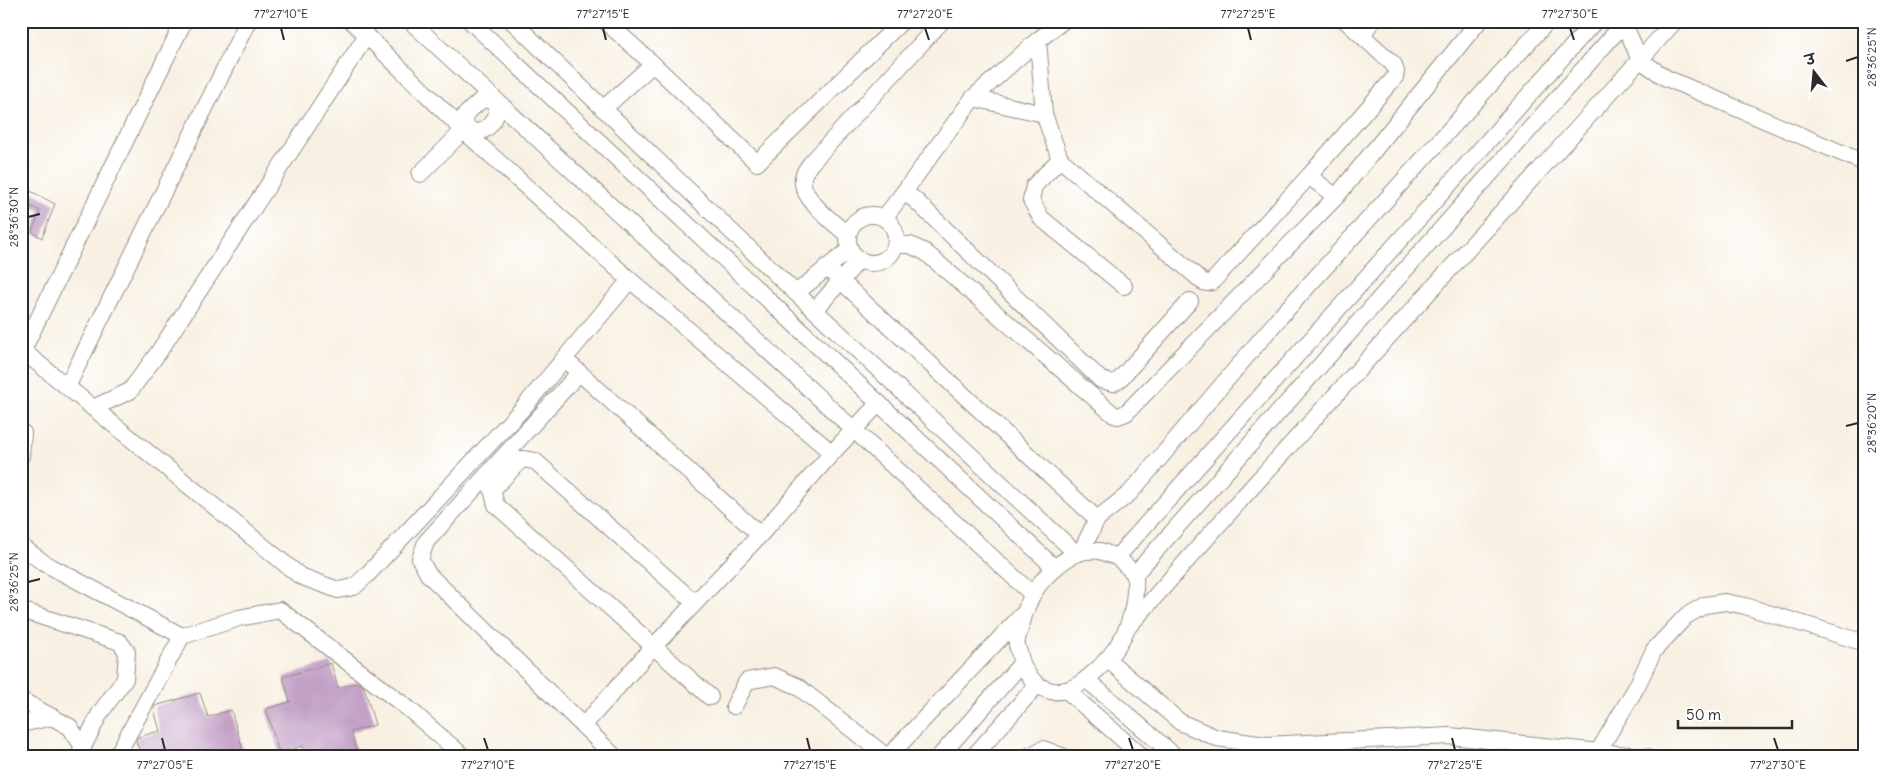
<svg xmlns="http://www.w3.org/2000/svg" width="1886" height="778" viewBox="0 0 1886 778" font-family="Delius,'Playpen Sans Deva',sans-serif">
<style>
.building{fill:#c3a1c7}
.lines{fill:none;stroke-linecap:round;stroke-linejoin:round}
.minor-casing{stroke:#928e86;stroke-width:18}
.minor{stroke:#fff;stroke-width:16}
.ticks{fill:none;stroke:#2b2b2b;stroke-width:2}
.neatline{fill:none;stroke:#2b2b2b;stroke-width:2}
.ticks-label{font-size:12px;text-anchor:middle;fill:#2b2b2b}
</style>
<rect width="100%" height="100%" fill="#fff"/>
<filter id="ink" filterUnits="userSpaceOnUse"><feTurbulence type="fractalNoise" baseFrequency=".02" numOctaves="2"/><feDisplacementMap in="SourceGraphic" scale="10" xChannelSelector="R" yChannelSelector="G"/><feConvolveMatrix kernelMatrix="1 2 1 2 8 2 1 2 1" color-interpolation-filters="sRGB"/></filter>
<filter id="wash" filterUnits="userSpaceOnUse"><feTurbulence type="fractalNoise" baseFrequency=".0096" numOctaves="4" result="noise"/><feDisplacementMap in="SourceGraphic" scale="20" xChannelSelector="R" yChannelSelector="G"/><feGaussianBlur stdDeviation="1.12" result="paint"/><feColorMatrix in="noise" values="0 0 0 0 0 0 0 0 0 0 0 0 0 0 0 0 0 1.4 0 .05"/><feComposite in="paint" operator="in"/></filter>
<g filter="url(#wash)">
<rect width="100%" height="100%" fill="#f8f0e2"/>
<g id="blocks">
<g class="building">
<polygon points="21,186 55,204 42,238 32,232 40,211 21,202"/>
<polygon points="331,663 338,688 357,682 364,687 375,725 351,732 358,757 306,757 303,746 279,753 266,709 290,702 283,677"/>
<polygon points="200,693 208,717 231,710 244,754 235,757 152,757 150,750 140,753 136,741 138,737 160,731 154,709 155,706"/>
</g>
</g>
</g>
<g filter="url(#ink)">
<use href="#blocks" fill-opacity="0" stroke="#928e86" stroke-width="1"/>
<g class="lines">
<defs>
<g id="minor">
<polyline points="352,21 463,130 630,280 832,453"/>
<polyline points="410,21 1032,594"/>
<polyline points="470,21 1055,568"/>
<polyline points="512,21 780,278 1077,554"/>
<polyline points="605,21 653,64 757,163 902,21"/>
<polyline points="1624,24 1640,60 1666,78 1865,163"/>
<polyline points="1362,35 1372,21"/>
<polyline points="1038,40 1044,114"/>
<polyline points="973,98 1044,114 1060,159 1034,186 1031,200 1041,218 1124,286"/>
<path d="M487,99l8,4c6,10 -5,27 -17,29 -4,0 -8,-2 -12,-4l-1,-13 15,-14z"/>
<polyline points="603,109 653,64"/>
<polyline points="1060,159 1203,282 1207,283 1212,282 1309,176 1395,77 1396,72 1394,65 1346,21"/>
<polyline points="420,174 466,128"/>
<polyline points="1309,176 1336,197"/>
<polyline points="904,192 973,98 1038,40 1063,21"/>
<circle cx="872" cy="239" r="24"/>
<polyline points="884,218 904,192 915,200 1101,380 1113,383 1119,380 1190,301"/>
<path d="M848,235c-14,-12 -49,-37 -45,-58 1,-4 5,-10 8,-14l131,-142"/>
<polyline points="896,245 910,245 925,252 1114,415 1118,416 1126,413 1336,197 1479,21"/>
<polyline points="826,267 1097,519"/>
<polyline points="796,293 850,249"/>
<polyline points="815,310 859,260"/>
<polyline points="23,351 300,576 338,590 354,587 367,575 523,408 630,280"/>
<polyline points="21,354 184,21"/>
<polyline points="572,366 760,535"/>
<polyline points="579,373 426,542 420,559 428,574 615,757"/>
<polyline points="67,387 248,21"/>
<polyline points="93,408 130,391 158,353 367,35"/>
<polyline points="21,432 23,433 21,456"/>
<polyline points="21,546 44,563 182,636"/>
<path d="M1100,551l17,6 18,17c2,38 -8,66 -35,93 -10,9 -21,20 -34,23 -26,7 -43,-16 -47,-38 -1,-3 -3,-8 -2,-11 0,-5 2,-10 4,-15 7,-28 16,-44 40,-63 6,-4 12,-9 20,-11 5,-2 13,-1 19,-1z"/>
<polyline points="1081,552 1097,519 1130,493 1280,317 1548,21"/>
<polyline points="1117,557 1595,21"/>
<polyline points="1135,574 1626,21"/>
<polyline points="695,603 535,461 522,459 492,490 496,505 710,697"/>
<polyline points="21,610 120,642 127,652 125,679 100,713 78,757"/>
<polyline points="1129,626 1244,496 1675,21"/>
<polyline points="1107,659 1180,722 1217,738 1265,745 1450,736 1647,757"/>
<polyline points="1087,680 1176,757"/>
<polyline points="1066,690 1143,757"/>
<polyline points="21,700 70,727 83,747"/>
<polyline points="734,706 747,681 774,676 797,686 887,757"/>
<polyline points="21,724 53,717"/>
<polyline points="583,726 653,647 760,535 832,453 879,403"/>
<polyline points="1598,752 1636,688 1654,650 1686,616 1705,605 1725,602 1745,606 1865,643"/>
<polyline points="116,757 182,636 239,618 280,610 410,710 464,757"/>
<polyline points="888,757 1022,615"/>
<polyline points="939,757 1021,664"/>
<polyline points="973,757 1037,685"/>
<polyline points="1027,757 1043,749 1064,757"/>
</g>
</defs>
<use href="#minor" class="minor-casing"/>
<use href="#minor" class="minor"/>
</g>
</g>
<path class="ticks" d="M281,28l3,12M603,28l3,12M925,28l4,12M1248,28l3,12M1570,28l4,12M1846,61l12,-4M28,217l12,-3M1846,426l12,-3M28,582l12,-3M162,738l3,12M484,738l4,12M807,738l3,12M1129,738l4,12M1452,738l3,12M1774,738l4,12"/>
<rect width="1886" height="778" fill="none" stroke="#fff" stroke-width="55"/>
<g transform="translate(1814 72) rotate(344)" stroke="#ffffff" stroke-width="4" paint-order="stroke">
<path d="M0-4L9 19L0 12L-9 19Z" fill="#2b2b2b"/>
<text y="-8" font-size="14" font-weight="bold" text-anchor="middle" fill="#2b2b2b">उ</text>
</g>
<path d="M1678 720v8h114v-8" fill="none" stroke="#2b2b2b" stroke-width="2.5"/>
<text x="1686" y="720" font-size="15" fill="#2b2b2b" stroke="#ffffff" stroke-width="4" paint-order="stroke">50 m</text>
<rect x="28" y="28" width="1830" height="722" class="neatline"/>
<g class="ticks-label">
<text x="281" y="18">77°27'10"E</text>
<text x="603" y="18">77°27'15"E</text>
<text x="925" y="18">77°27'20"E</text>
<text x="1248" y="18">77°27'25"E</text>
<text x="1570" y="18">77°27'30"E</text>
<text transform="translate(1872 57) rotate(-90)" y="4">28°36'25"N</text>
<text transform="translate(14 217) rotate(-90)" y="4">28°36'30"N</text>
<text transform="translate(1872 423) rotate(-90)" y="4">28°36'20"N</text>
<text transform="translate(14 582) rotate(-90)" y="4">28°36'25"N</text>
<text x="165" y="769">77°27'05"E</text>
<text x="488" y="769">77°27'10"E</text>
<text x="810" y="769">77°27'15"E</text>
<text x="1133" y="769">77°27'20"E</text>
<text x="1455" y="769">77°27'25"E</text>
<text x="1778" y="769">77°27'30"E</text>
</g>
</svg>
